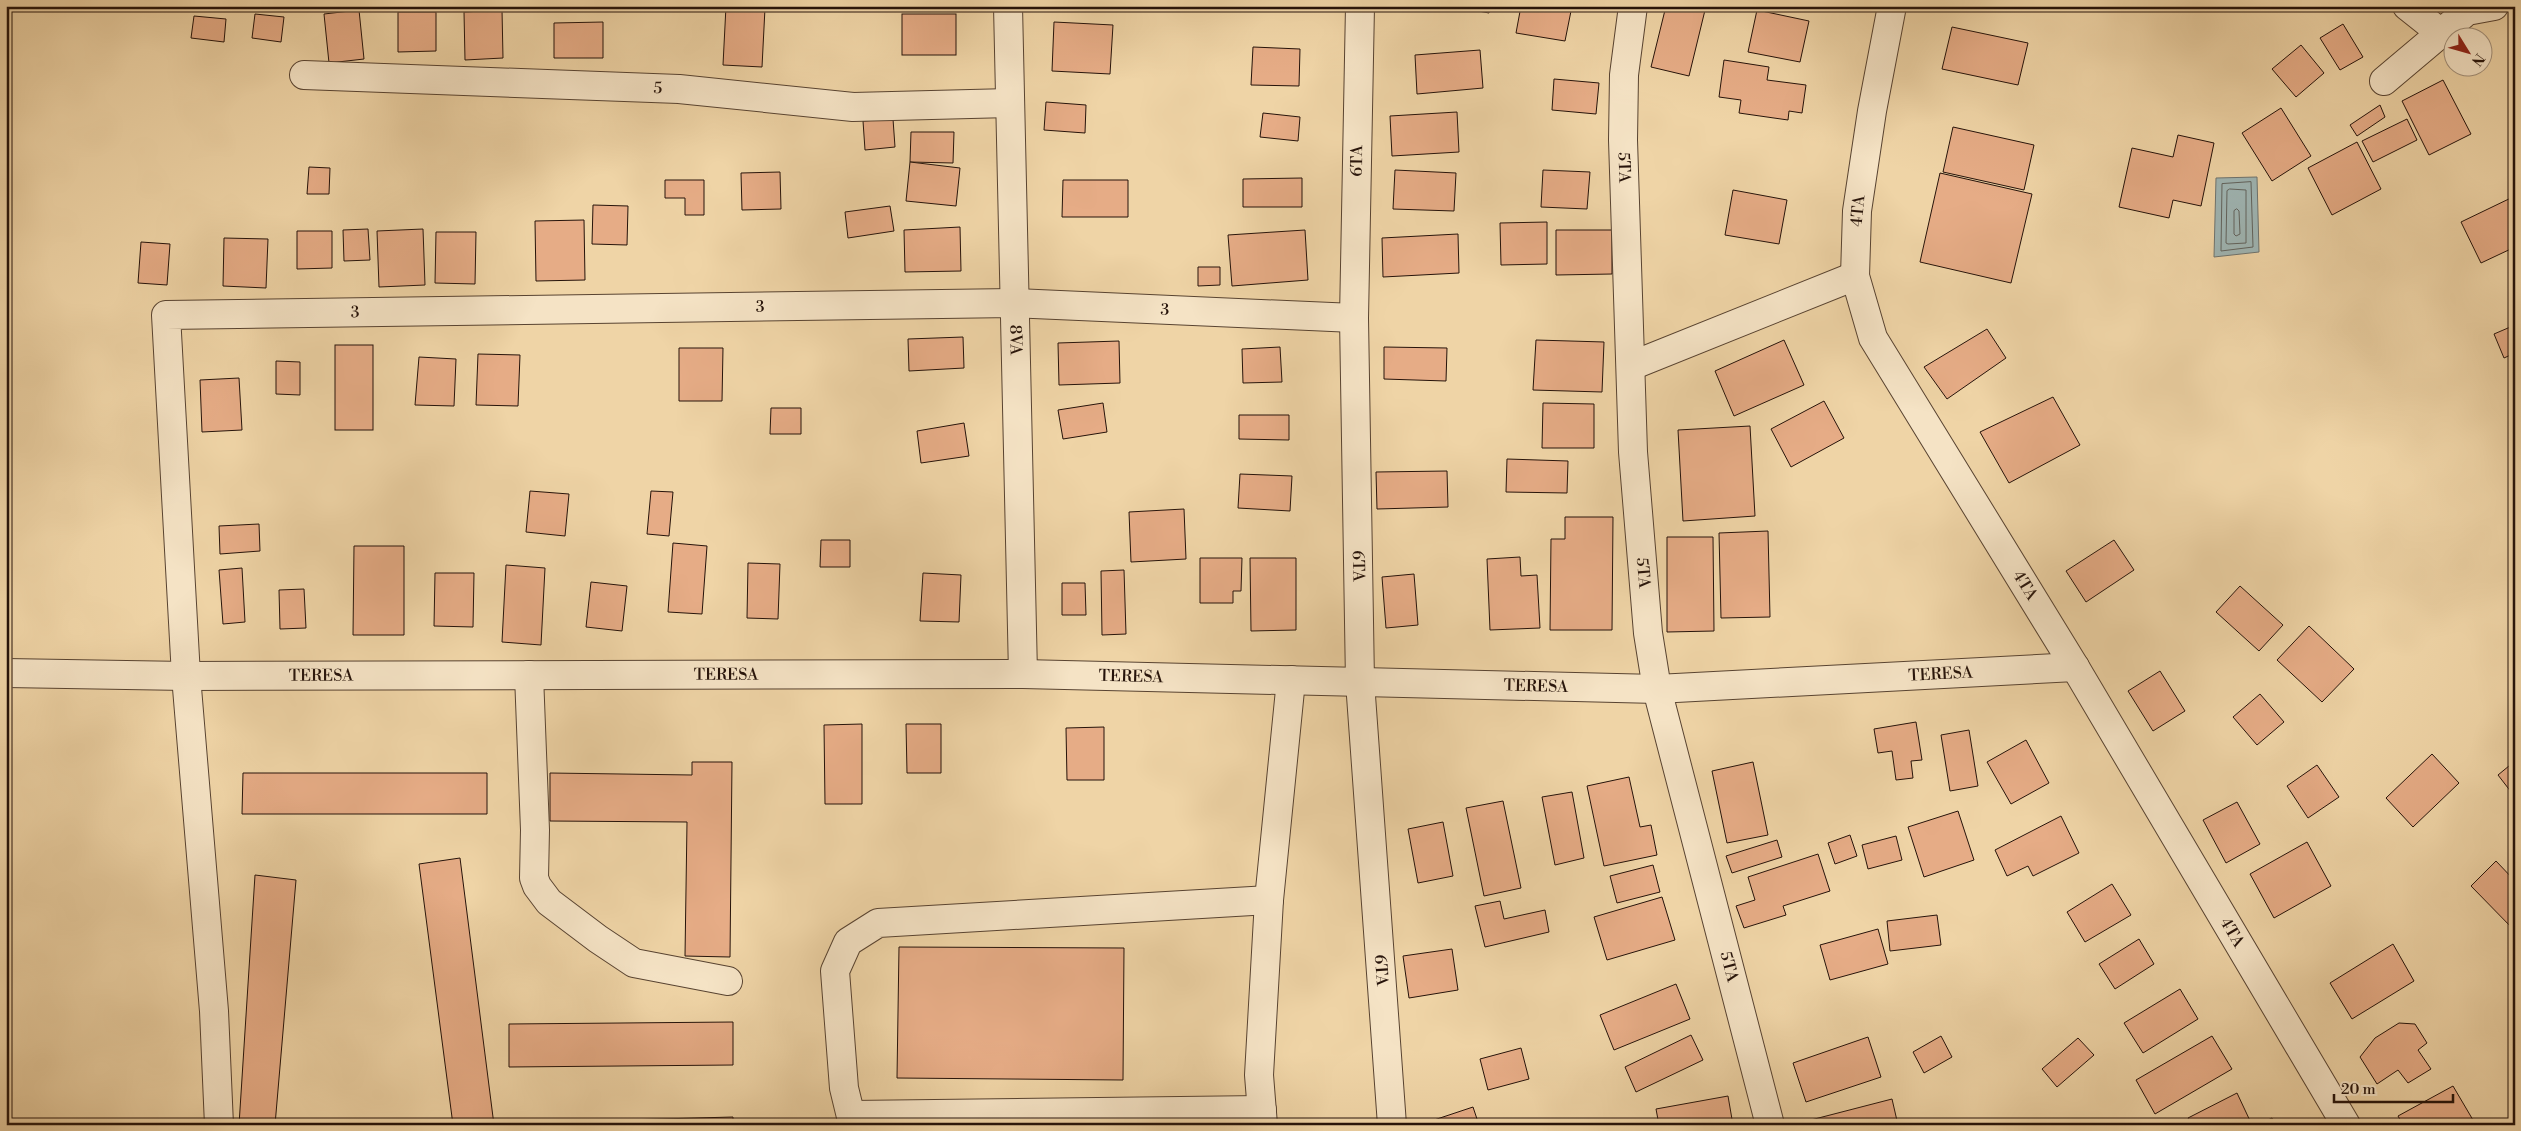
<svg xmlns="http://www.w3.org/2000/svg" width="2521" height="1131" viewBox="0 0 2521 1131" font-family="'Libre Bodoni',serif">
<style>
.water{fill:#9fb5b3;stroke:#6f746f}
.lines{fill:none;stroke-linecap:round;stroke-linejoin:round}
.shore{stroke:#62645e;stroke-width:1}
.building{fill:#e6ac86;stroke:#26130a}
.minor-casing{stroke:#584331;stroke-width:30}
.minor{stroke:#f5e3c5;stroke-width:28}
.labels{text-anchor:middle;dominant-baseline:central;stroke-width:4;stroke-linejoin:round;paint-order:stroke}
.street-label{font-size:16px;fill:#26130a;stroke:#f5e3c5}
</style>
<rect width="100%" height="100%" fill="#efd4a6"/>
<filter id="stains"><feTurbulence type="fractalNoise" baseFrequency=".004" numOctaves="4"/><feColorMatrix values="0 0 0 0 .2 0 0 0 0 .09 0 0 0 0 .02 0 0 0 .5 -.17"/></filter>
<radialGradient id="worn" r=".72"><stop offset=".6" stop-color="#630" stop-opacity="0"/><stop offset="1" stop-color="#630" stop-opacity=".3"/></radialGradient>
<polygon class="water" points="2257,177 2259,252 2214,257 2216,178"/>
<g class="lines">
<g class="shore">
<polygon points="2251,182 2253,247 2221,251 2222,184"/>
<polygon points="2230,189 2246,190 2246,243 2228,244 2226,243 2227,191"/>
<polygon points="2237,209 2239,211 2240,234 2236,236 2234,234 2234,211"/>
</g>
</g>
<g class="building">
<polygon points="726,6 765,8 762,67 723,65"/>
<polygon points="1452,6 1490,6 1489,13"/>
<polygon points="1521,6 1572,6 1565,41 1516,33"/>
<polygon points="1666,6 1706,6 1689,76 1651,67"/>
<polygon points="359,10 364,59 329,63 324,14"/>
<polygon points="502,10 503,58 465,60 464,12"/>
<polygon points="1757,10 1809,21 1800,62 1748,52"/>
<polygon points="398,12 436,12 436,51 398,52"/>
<polygon points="255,14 284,17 281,42 252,38"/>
<rect x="902" y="14" width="54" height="41"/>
<polygon points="194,16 226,19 224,42 191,38"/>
<polygon points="603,22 603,58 554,58 554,23"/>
<polygon points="1054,22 1113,25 1110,74 1052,71"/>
<polygon points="2343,24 2363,57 2340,70 2320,38"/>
<polygon points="1952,27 2028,43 2018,85 1942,69"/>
<polygon points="2301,45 2324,73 2296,97 2272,69"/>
<polygon points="1253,47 1300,49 1299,86 1251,85"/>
<polygon points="1480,50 1483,88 1417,94 1415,55"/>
<polygon points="1724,60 1769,67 1767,80 1806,85 1802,113 1789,111 1788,120 1739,113 1741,100 1719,97"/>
<polygon points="1554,79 1599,83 1596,114 1552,110"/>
<polygon points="2443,80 2471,134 2429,155 2402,101"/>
<polygon points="1046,102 1086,105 1085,133 1044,130"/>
<polygon points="2380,105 2385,117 2357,136 2350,125"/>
<polygon points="2281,108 2311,156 2272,181 2242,133"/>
<polygon points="1457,112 1459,152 1392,156 1390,116"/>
<polygon points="1263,113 1300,117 1298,141 1260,137"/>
<polygon points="893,119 895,147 865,150 863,121"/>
<polygon points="2407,119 2417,140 2373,162 2362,141"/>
<polygon points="1953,127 2034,145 2024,190 1943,172"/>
<polygon points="911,132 954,132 953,163 910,162"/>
<polygon points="2178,135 2214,143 2201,206 2173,200 2169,218 2119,207 2132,148 2173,157"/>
<polygon points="2357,142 2381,189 2332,215 2308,168"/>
<polygon points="910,162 960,168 956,206 906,201"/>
<polygon points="309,167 330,168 329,194 307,194"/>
<polygon points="1395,170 1456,173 1454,211 1393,209"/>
<polygon points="1543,170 1590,172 1587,209 1541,207"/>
<polygon points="780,172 781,209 742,210 741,173"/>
<polygon points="1940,173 2032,194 2011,283 1920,262"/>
<polygon points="1302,178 1302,207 1243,207 1243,179"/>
<polygon points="665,180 704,180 704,215 685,215 685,198 665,198"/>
<polygon points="1063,180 1128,180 1128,217 1062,217"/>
<polygon points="1733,190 1787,200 1779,244 1725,235"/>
<polygon points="2515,196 2515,247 2481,263 2461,222"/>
<polygon points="593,205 628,206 627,245 592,244"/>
<polygon points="890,206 894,231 848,238 845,212"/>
<polygon points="584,220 585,280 536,281 535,221"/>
<polygon points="1547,222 1547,264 1501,265 1500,223"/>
<polygon points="960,227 961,271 905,272 904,230"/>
<polygon points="368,229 370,260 344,261 343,230"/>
<polygon points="423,229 425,285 379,287 377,231"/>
<polygon points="1305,230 1308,280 1232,286 1228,235"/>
<polygon points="1556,230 1612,230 1612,274 1556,275"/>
<polygon points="297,231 332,231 332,268 297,269"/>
<polygon points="436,232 476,232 475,284 435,283"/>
<polygon points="1458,234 1459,273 1383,277 1382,238"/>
<polygon points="224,238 268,239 266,288 223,286"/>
<polygon points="141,242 170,244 167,285 138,283"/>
<polygon points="1198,267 1220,267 1220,285 1198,286"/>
<polygon points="2515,325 2515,353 2504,358 2494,334"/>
<polygon points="1987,329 2006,358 1947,399 1924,367"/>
<polygon points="963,337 964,368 909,371 908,339"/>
<polygon points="1536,340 1604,342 1602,392 1533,390"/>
<polygon points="1784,340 1804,385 1734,416 1715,371"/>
<polygon points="1119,341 1120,383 1059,385 1058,343"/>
<rect x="335" y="345" width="38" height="85"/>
<polygon points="1280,347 1282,382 1243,383 1242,349"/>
<polygon points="1384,347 1447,348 1446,381 1384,379"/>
<polygon points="679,348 723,348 722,401 679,401"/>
<polygon points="478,354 520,355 518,406 476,405"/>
<polygon points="419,357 456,359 454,406 415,405"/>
<polygon points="276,361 300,362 300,395 276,394"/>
<polygon points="239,378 242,430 202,432 200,380"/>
<polygon points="2053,397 2080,445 2009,483 1980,432"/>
<polygon points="1824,401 1844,438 1791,467 1771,429"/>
<polygon points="1103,403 1107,432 1063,439 1058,410"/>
<polygon points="1543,403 1594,404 1594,448 1542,448"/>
<polygon points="771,408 801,408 801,434 770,434"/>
<polygon points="1239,415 1289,415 1289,440 1239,439"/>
<polygon points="964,423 969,456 921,463 917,431"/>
<polygon points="1750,426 1755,516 1683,521 1678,430"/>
<polygon points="1507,459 1568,461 1567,493 1506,492"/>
<polygon points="1447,471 1448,507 1377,509 1376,472"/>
<polygon points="1240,474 1292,476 1290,511 1238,508"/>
<polygon points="530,491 569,494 565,536 526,532"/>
<polygon points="651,491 673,492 669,536 647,534"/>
<polygon points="1184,509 1186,559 1131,562 1129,512"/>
<polygon points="1565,517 1613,517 1612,630 1550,630 1551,539 1565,539"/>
<polygon points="259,524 260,551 220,554 219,526"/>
<polygon points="1768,531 1770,617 1721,618 1719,533"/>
<polygon points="1667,537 1713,537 1714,631 1667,632"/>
<polygon points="821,540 850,540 850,567 820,567"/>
<polygon points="2114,540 2134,570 2086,602 2066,571"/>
<polygon points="673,543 707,546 702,614 668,612"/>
<polygon points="354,546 404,546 404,635 353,635"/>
<polygon points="1520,557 1521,576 1537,575 1540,628 1490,630 1487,559"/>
<polygon points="1200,558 1242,558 1241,591 1233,591 1233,603 1200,603"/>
<polygon points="1250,558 1296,558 1296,630 1251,631"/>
<polygon points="748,563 780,564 778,619 747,618"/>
<polygon points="506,565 545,568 541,645 502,642"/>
<polygon points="242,568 245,622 223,624 219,570"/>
<polygon points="1124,570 1126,634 1102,635 1101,571"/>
<polygon points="435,573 474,573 473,627 434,626"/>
<polygon points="923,573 961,575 959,622 920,621"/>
<polygon points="1414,574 1418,625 1386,628 1382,577"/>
<polygon points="591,582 627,586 622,631 586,627"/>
<polygon points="1062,583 1085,583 1086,615 1062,615"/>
<polygon points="2240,586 2283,625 2259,651 2216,612"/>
<polygon points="304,589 306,628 280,629 279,590"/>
<polygon points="2309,626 2354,669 2322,702 2277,660"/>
<polygon points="2160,671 2185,711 2153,731 2128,691"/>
<polygon points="2260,694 2284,722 2257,745 2233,717"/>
<polygon points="1916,722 1922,760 1911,761 1913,778 1896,780 1892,751 1878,753 1874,729"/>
<polygon points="862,724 862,804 825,804 824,725"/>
<polygon points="906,724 941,724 941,773 907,773"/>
<polygon points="1104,727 1104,780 1067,780 1066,728"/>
<polygon points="1969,730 1978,786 1950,791 1941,735"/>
<polygon points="2026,740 2049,783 2011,804 1987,762"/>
<polygon points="2432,754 2459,783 2413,827 2386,798"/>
<polygon points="2515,761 2515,797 2498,775"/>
<polygon points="692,762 732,762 730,957 685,956 687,822 550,821 550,773 692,775"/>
<polygon points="1753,762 1768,835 1727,843 1712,771"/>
<polygon points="2317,765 2339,797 2308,818 2287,786"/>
<polygon points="243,773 487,773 487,814 242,814"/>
<polygon points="1629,777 1640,827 1651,825 1657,855 1604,866 1587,786"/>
<polygon points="1572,792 1584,858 1555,865 1542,797"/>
<polygon points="1503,801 1521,888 1484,896 1466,808"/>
<polygon points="2237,802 2260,844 2226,863 2203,820"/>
<polygon points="1958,811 1974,860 1924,877 1908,827"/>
<polygon points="2061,816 2079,853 2033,876 2028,866 2007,876 1995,850"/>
<polygon points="1443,822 1453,876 1418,883 1408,829"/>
<polygon points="1850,835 1857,856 1835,864 1828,843"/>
<polygon points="1896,836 1902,860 1868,869 1862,845"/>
<polygon points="1777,840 1782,857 1732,873 1726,856"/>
<polygon points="2307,842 2331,886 2274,918 2250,874"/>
<polygon points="1818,854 1830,891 1783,906 1786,915 1744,928 1736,906 1755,900 1748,877"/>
<polygon points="460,858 494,1125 453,1125 419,864"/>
<polygon points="2496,861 2515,881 2515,931 2471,886"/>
<polygon points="1653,865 1660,892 1617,903 1610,876"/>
<polygon points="255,875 296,880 275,1125 239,1125"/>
<polygon points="2112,884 2131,915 2085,942 2067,912"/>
<polygon points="1662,897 1675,940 1607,960 1594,917"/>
<polygon points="1500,901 1504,919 1545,910 1549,932 1485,947 1475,906"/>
<polygon points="1937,915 1941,945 1890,951 1887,921"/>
<polygon points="1878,929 1888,964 1830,980 1820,945"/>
<polygon points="2139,939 2154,964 2115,989 2099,964"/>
<polygon points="2393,944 2414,981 2352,1019 2330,983"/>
<polygon points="899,947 1124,948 1123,1080 897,1078"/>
<polygon points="1452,949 1458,990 1409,998 1403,956"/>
<polygon points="1676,984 1690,1019 1614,1050 1600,1015"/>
<polygon points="2180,989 2198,1019 2143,1053 2124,1023"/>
<polygon points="733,1022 733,1065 509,1067 509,1024"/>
<polygon points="2399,1023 2415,1024 2427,1043 2418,1050 2431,1069 2408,1083 2398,1070 2377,1084 2360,1057 2375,1038"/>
<polygon points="1691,1035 1703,1060 1636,1092 1625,1067"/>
<polygon points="1941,1036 1952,1057 1924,1073 1913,1052"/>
<polygon points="2212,1036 2232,1069 2155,1114 2136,1080"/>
<polygon points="1868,1037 1881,1077 1806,1102 1793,1063"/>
<polygon points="2078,1038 2094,1055 2057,1087 2042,1069"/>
<polygon points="1521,1048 1529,1079 1488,1090 1480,1059"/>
<polygon points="2453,1086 2473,1120 2464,1125 2403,1125 2398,1116"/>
<polygon points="2237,1093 2252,1125 2192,1125 2188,1118"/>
<polygon points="1728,1096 1733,1125 1659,1125 1656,1109"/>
<polygon points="1892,1099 1898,1125 1804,1125 1803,1122"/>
<polygon points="1473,1107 1479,1125 1426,1125 1425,1123"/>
<polygon points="733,1117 733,1125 513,1125 513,1123"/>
<polygon points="2272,1118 2276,1125 2258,1125"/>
</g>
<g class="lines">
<defs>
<g id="minor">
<path id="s1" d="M1008,6l15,668"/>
<path id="s2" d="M1360,6l-6,312 6,364 32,443"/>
<path id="s3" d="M1633,6l-9,69 -1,65 10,312 15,181 9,56 113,436"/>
<path id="s4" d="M1892,6l-20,105 -15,100 -2,65 18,62 202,329 271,458"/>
<polyline points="2407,6 2441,33"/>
<path id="s5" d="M304,75l375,14 174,18 157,-4"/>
<polyline points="2384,81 2467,11 2494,6"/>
<polyline points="1631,366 1855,276"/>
<path id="s6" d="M6,673l180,3 837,-2 634,15 418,-22"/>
<polyline points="529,675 535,830 534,878 537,886 549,902 598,939 634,963 728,981"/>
<polyline points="851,1115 1262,1110"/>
<path id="s7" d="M219,1125l-5,-114 -28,-335 -20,-361 847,-12 341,15"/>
<polyline points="853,1125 844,1088 835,971 848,942 878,923 1269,900"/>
<polyline points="1263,1125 1259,1075 1269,900 1291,680"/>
</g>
</defs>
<use href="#minor" class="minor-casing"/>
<use href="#minor" class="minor"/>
</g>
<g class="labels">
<g class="street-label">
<text stroke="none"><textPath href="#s5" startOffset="354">5</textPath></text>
<text transform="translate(1357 161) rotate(-89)">6TA</text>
<text stroke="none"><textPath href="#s3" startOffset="162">5TA</textPath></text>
<text transform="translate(1858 211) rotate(-85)">4TA</text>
<text stroke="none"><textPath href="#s7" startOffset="1406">3</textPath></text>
<text stroke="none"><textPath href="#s7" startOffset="1811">3</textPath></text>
<text stroke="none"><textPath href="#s7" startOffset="1001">3</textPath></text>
<text stroke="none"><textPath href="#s1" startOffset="334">8VA</textPath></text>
<text stroke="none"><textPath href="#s2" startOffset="560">6TA</textPath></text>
<text stroke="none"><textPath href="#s3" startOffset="568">5TA</textPath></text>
<text stroke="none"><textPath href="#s4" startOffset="628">4TA</textPath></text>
<text stroke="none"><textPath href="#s6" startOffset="1935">TERESA</textPath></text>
<text stroke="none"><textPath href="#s6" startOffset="315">TERESA</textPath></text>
<text stroke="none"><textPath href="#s6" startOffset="720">TERESA</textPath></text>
<text stroke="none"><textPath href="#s6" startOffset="1125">TERESA</textPath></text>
<text stroke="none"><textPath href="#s6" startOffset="1530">TERESA</textPath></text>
<text stroke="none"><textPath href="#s4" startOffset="1032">4TA</textPath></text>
<text stroke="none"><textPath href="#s3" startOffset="972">5TA</textPath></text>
<text stroke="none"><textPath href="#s2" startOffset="965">6TA</textPath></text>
</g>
</g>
<rect width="2521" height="1131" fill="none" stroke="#efd4a6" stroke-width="25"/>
<rect x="8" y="8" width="2506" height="1116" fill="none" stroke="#26130a" stroke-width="2.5"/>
<rect x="12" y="12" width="2496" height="1106" fill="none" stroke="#26130a"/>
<g transform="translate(2468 52) rotate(127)"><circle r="24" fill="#f5e3c5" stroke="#a2907a"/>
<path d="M0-4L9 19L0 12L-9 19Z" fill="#8f2418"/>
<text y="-8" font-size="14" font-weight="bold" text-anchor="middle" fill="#26130a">N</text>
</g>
<path d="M2334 1094v8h119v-8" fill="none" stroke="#26130a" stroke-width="2.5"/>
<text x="2341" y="1094" font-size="15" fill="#26130a" stroke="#f5e3c5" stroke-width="4" paint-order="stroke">20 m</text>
<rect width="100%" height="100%" filter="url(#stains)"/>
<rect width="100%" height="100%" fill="url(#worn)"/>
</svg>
